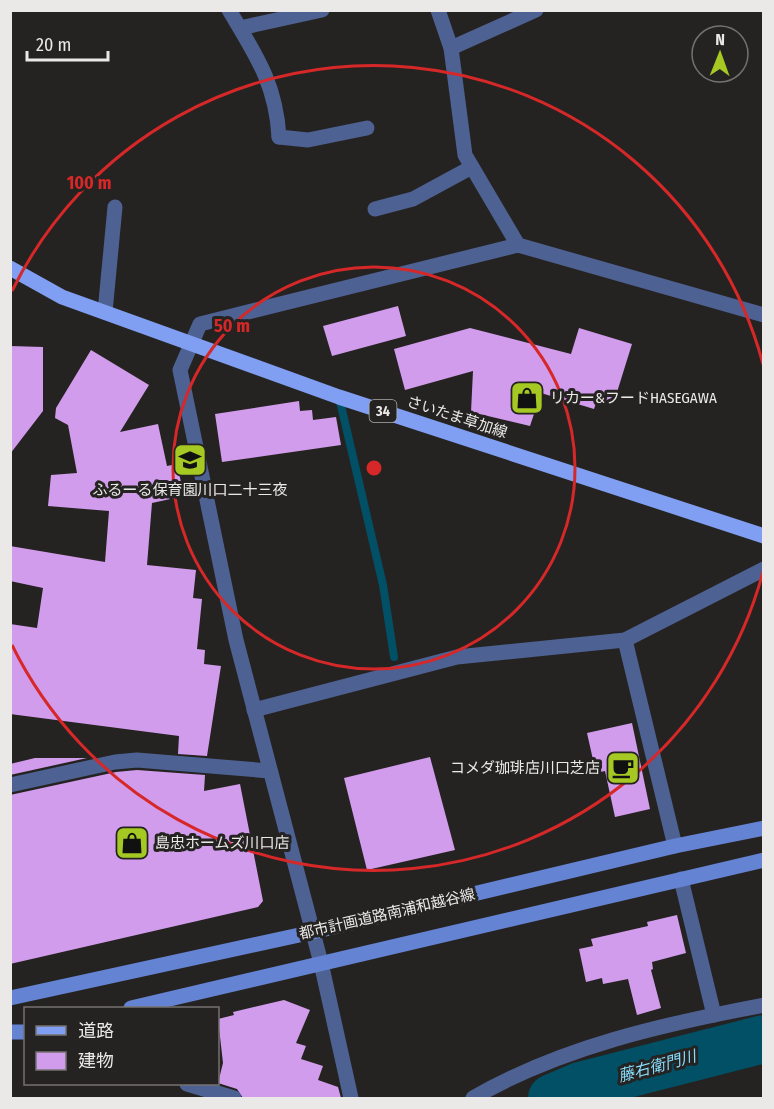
<svg xmlns="http://www.w3.org/2000/svg" width="774" height="1109" viewBox="0 0 774 1109" font-family="'Fira Sans Condensed','Noto Sans JP',sans-serif">
<style>
.lines{fill:none;stroke-linecap:round;stroke-linejoin:round}
.stream{stroke:#015066;stroke-width:8}
.river{stroke:#015066;stroke-width:48}
.building{fill:#d29cec}
.lane{stroke:#4e6193;stroke-width:15}
.street{stroke:#4e6193;stroke-width:15}
.secondary{stroke:#6583d3;stroke-width:15}
.primary{stroke:#809ff2;stroke-width:15}
.ring{fill:none;stroke:#d62828;stroke-width:3}
.labels{text-anchor:middle;dominant-baseline:central;stroke-width:6;stroke-linejoin:round;paint-order:stroke}
.shield{fill:#252321;stroke:#afaeac;stroke-width:1.5}
.shield-label{font-size:14px;font-weight:bold;fill:#eae9e7}
.poi-label{font-size:15px;fill:#eae9e7;stroke:#252321;text-anchor:start}
.street-label{font-size:15px;fill:#eae9e7;stroke:#252321}
.water-label{font-size:16px;font-style:italic;fill:#87dbfb;stroke:#252321}
.centre{fill:#d62828;stroke:#252321;stroke-width:3}
.ring-label{font-size:18px;text-anchor:middle;font-weight:bold;fill:#d62828;stroke:#252321;stroke-width:6;stroke-linejoin:round;paint-order:stroke}
</style>
<rect width="100%" height="100%" fill="#252321"/>
<g class="lines">
<polyline class="stream" points="339,397 383,585 394,657"/>
<polyline class="river" points="552,1098 580,1086 764,1039"/>
</g>
<g class="building">
<polygon points="398,306 406,336 332,356 323,326"/>
<polygon points="470,328 571,354 579,328 632,344 613,405 597,400 594,409 541,393 530,426 471,412 473,371 405,390 394,349"/>
<polygon points="10,346 43,347 43,411 10,454"/>
<polygon points="91,350 149,385 120,432 158,424 167,466 177,464 184,496 152,503 147,565 196,570 193,598 202,599 197,649 205,650 204,664 221,666 207,756 178,754 179,736 10,714 10,624 37,628 43,588 10,581 10,546 105,562 109,511 48,506 51,475 77,473 68,425 55,418 56,408"/>
<polygon points="299,401 300,411 312,410 313,420 336,417 341,445 222,462 215,414"/>
<polygon points="632,723 650,809 615,817 605,771 596,773 587,733"/>
<polygon points="430,757 455,850 367,870 344,778"/>
<polygon points="35,758 87,758 10,775 10,764"/>
<polygon points="137,770 205,775 204,791 240,784 263,901 258,907 10,964 10,795 116,772"/>
<polygon points="677,915 686,953 652,962 653,969 651,970 661,1008 637,1015 628,979 603,984 602,978 586,982 579,949 593,946 591,939 648,926 647,922"/>
<polygon points="284,1000 310,1010 296,1043 306,1046 301,1059 323,1066 318,1080 338,1087 341,1098 243,1098 237,1089 218,1083 223,1063 218,1019 234,1015 233,1012"/>
</g>
<g class="lines">
<g class="lane">
<polyline points="279,137 308,140 367,128"/>
<polyline points="375,209 413,199 472,167"/>
<polyline points="105,312 115,207"/>
<polyline points="10,785 115,762 137,760 270,771"/>
<polyline points="187,1084 234,1098"/>
</g>
<g class="street">
<path d="M229,10c27,45 47,74 50,127"/>
<polyline points="438,10 451,48 465,155 518,245"/>
<polyline points="240,28 322,10"/>
<polyline points="451,48 536,10"/>
<polyline points="625,640 675,846"/>
<polyline points="254,710 457,657 625,640 764,569"/>
<polyline points="681,879 714,1015"/>
<polyline points="351,1098 321,963 236,640 180,370 200,324 518,245 764,315"/>
<path d="M473,1098c88,-51 191,-74 291,-93"/>
</g>
<g class="secondary">
<polyline points="10,998 313,932 675,846 764,828"/>
<polyline points="131,1008 764,860"/>
<polyline points="10,1032 26,1032"/>
</g>
<polyline class="primary" points="10,268 62,297 339,397 764,536"/>
</g>
<g class="ring">
<circle cx="374" cy="468" r="201"/>
<path d="M763 572A403 403 0 0 1 12 645M12 291A403 403 0 0 1 763 364"/>
</g>
<defs>
<symbol id="shop-square" viewBox="-11 -11 22 22"><rect x="-9" y="-9" width="18" height="18" rx="4" fill="#a5c823" stroke="#252321"/><path d="M-5-2.5h2.3a2.7 3.5 0 0 1 5.4 0H5L5.5 6h-11ZM-1.5-2.5h3a1.5 2.3 0 0 0-3 0Z" fill="#111"/></symbol>
<symbol id="school-square" viewBox="-11 -11 22 22"><rect x="-9" y="-9" width="18" height="18" rx="4" fill="#a5c823" stroke="#252321"/><path d="M0-5L7-2L0 1L-7-2ZM-4 1L0 2.5L4 1V4Q0 6-4 4Z" fill="#111"/></symbol>
<symbol id="cafe-square" viewBox="-11 -11 22 22"><rect x="-9" y="-9" width="18" height="18" rx="4" fill="#a5c823" stroke="#252321"/><path d="M-5.5-4.5H6V0H3Q3 3.5 0 3.5H-2.5Q-5.5 3.5-5.5 0ZM3-3.2v2h1.7v-2ZM-6 4.5H4V6H-6Z" fill="#111"/></symbol>
</defs>
<g fill-rule="evenodd">
<use href="#shop-square" x="508" y="379" width="38" height="38"/>
<use href="#school-square" x="171" y="441" width="38" height="38"/>
<use href="#cafe-square" x="604" y="749" width="38" height="38"/>
<use href="#shop-square" x="113" y="824" width="38" height="38"/>
</g>
<g class="labels">
<rect class="shield" x="369.5" y="400" width="27" height="22" rx="4.5"/>
<g class="shield-label">
<text x="383" y="411">34</text>
</g>
<g class="poi-label">
<text x="550" y="398">リカー&amp;フードHASEGAWA</text>
<text x="190" y="490" text-anchor="middle">ふるーる保育園川口二十三夜</text>
<text x="600" y="768" text-anchor="end">コメダ珈琲店川口芝店</text>
<text x="155" y="843">島忠ホームズ川口店</text>
</g>
<g class="street-label">
<text transform="translate(457 417) rotate(18)">さいたま草加線</text>
<text transform="translate(387 914) rotate(-13)">都市計画道路南浦和越谷線</text>
</g>
<g class="water-label">
<text transform="translate(657 1066) rotate(-15)">藤右衛門川</text>
</g>
</g>
<circle cx="374" cy="468" r="9" class="centre"/>
<g class="ring-label">
<text x="89" y="189">100 m</text>
<text x="232" y="332">50 m</text>
</g>
<rect width="774" height="1109" fill="none" stroke="#eae9e7" stroke-width="24"/>
<rect x="24" y="1007" width="195" height="78" fill="#252321" stroke="#747270" stroke-width="1.5"/>
<rect x="36" y="1026" width="30" height="9" fill="#809ff2" stroke="#747270" stroke-width="1.5"/>
<text x="78" y="1037" font-size="18" fill="#eae9e7">道路</text>
<rect x="36" y="1052" width="30" height="18" fill="#d29cec" stroke="#747270" stroke-width="1.5"/>
<text x="78" y="1067" font-size="18" fill="#eae9e7">建物</text>
<g transform="translate(720 54) rotate(1)"><circle r="28" fill="#252321" stroke="#747270" stroke-width="1.5"/>
<path d="M0-4.5L10 22L0 15L-10 22Z" fill="#a5c823"/>
<text y="-9" font-size="16" font-weight="bold" text-anchor="middle" fill="#eae9e7">N</text>
</g>
<path d="M27 51v9h81v-9" fill="none" stroke="#eae9e7" stroke-width="3"/>
<text x="36" y="51" font-size="18" fill="#eae9e7" stroke="#252321" stroke-width="4.5" paint-order="stroke">20 m</text>
</svg>
